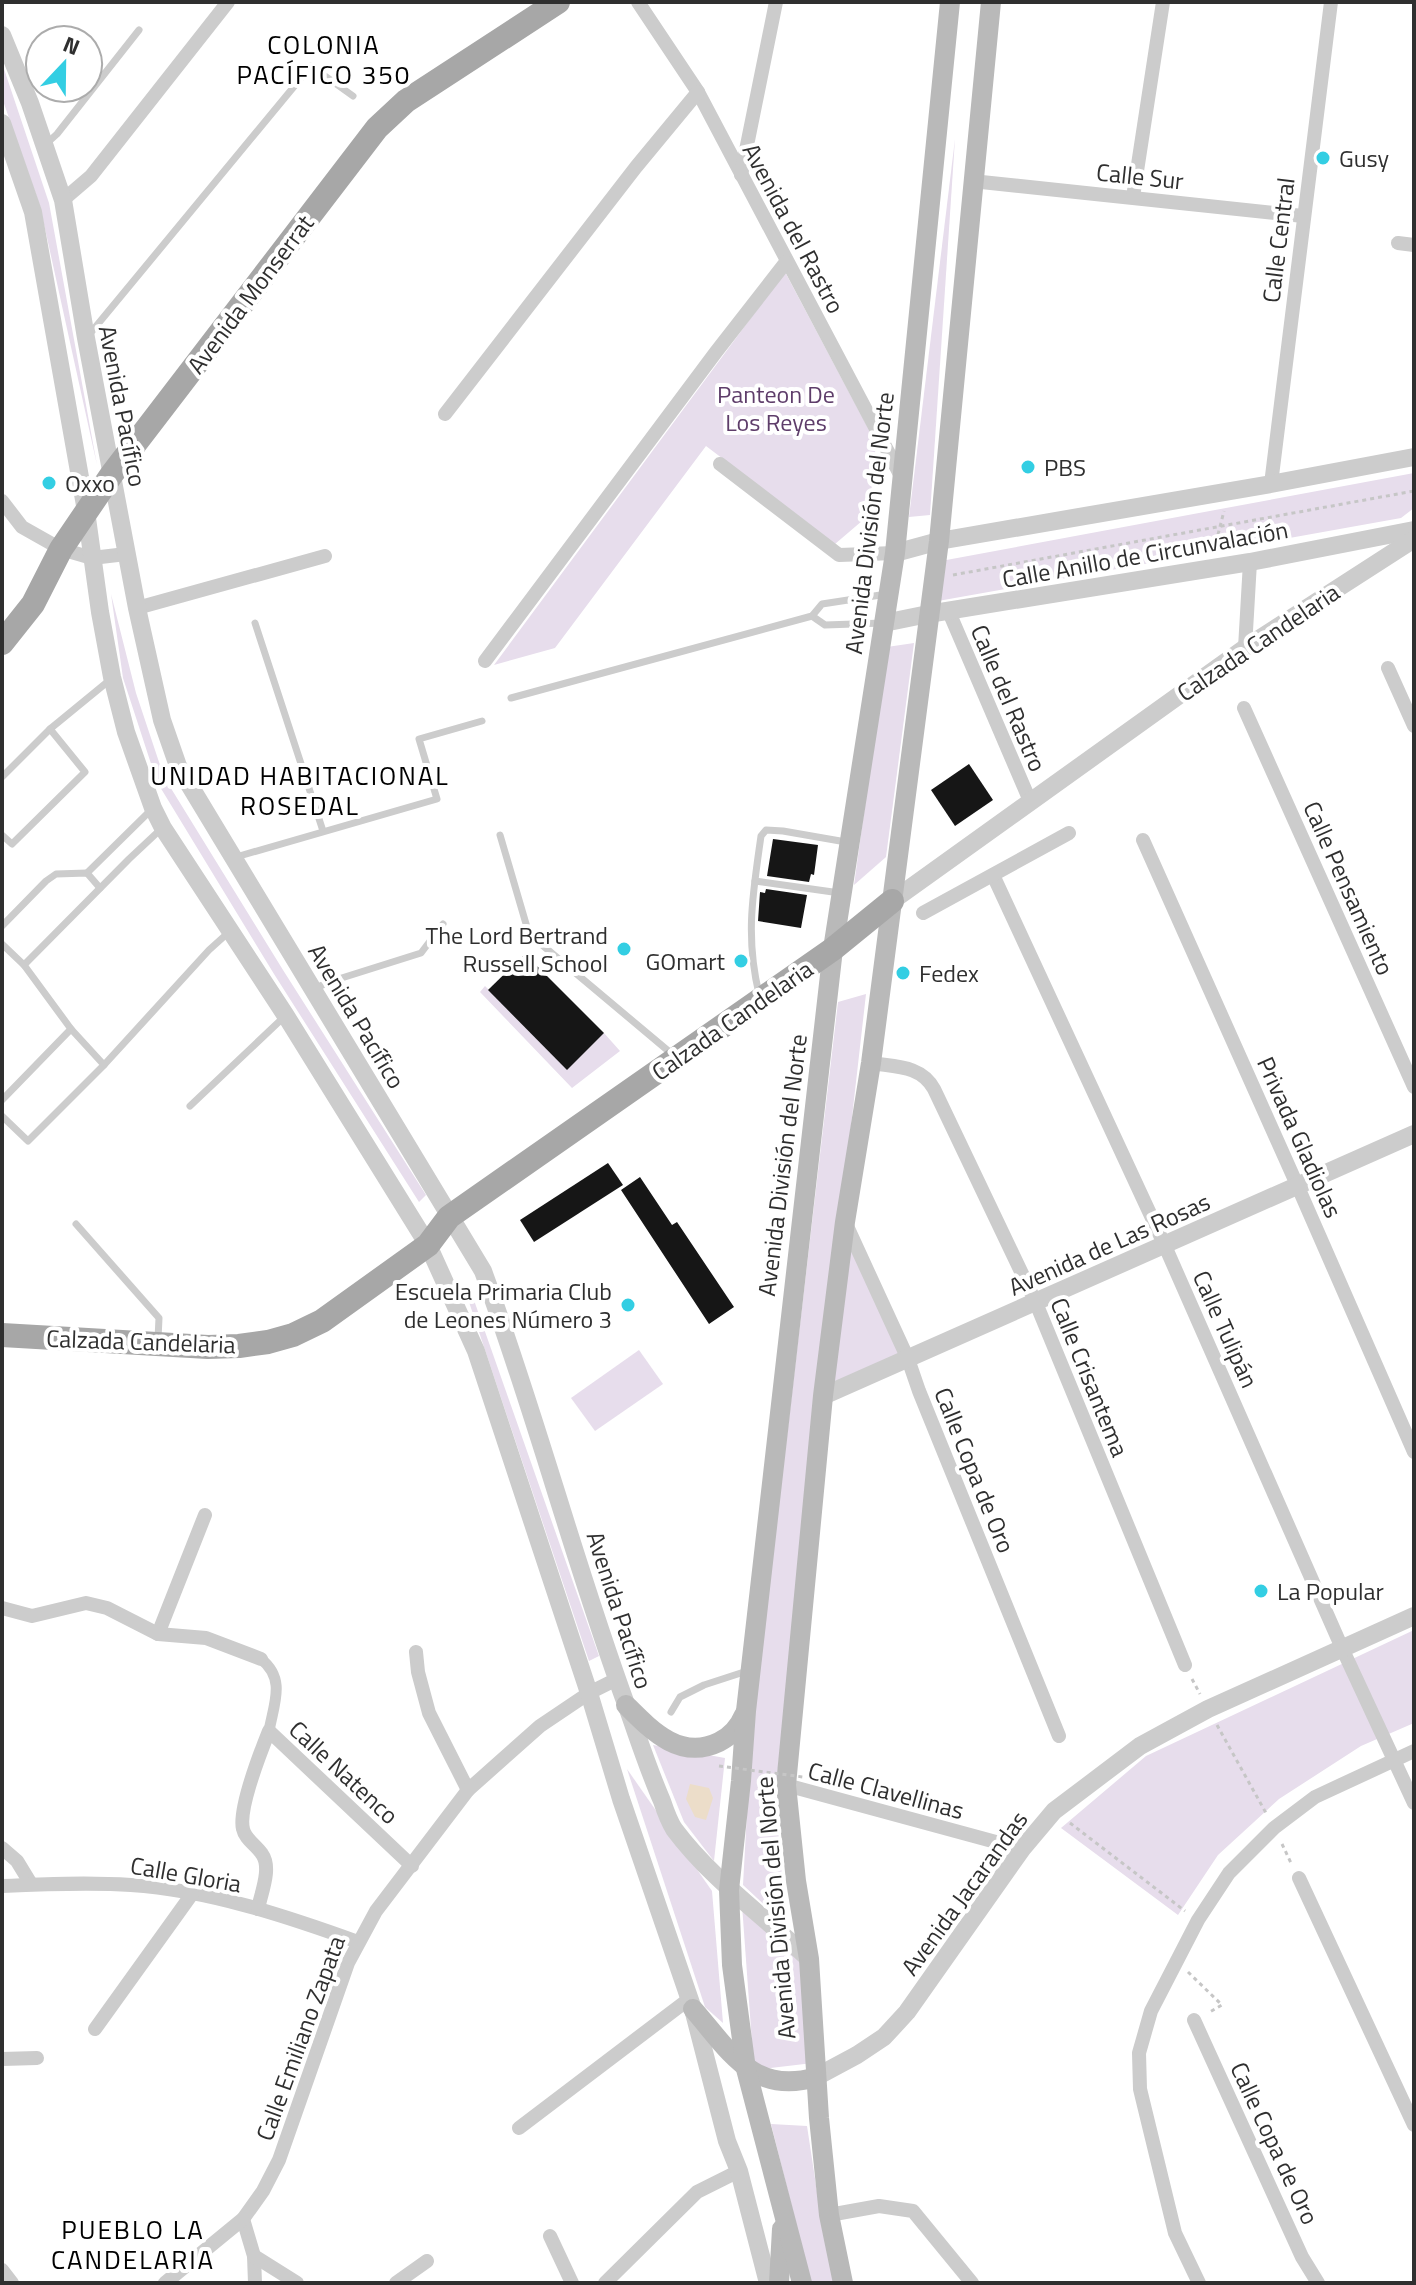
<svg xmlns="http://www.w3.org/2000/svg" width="1416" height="2285" viewBox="0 0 1416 2285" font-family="'Titillium Web',sans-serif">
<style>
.green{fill:#e7ddec}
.water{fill:#ecddc9}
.building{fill:#161616}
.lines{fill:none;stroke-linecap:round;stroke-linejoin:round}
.path{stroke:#c6c6c6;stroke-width:3;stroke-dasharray:4 4;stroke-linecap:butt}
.service{stroke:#ccc;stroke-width:7}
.pedestrian{stroke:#ccc;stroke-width:11}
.minor{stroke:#ccc;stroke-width:14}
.tertiary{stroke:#ccc;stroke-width:18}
.secondary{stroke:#b9b9b9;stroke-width:20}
.primary{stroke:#a7a7a7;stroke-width:24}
.path-bridge{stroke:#c6c6c6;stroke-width:3;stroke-dasharray:4 4;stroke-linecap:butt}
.poi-dot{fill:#33cee3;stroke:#fff;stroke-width:3}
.labels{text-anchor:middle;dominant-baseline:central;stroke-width:8;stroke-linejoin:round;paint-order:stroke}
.poi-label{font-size:24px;fill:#2f2f2f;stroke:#fff;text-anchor:start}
.street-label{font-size:24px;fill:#2f2f2f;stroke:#fff}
.park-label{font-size:24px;fill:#5e3d6a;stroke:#fff}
.neighbourhood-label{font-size:26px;letter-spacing:2px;fill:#000;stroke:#fff}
</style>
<rect width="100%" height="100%" fill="#fff"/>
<g class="green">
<polygon points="2,63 49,203 97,465 40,206 2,98"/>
<polygon points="955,139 930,515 909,517"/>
<polygon points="785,272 876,443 869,515 835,544 706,446 555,648 494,665"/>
<polygon points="1414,473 1414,508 1401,518 938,601 941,561"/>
<polygon points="111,594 136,693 164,777 283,970 426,1195 419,1202 274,974 157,782 123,678"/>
<polygon points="914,643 886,857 854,885 887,647"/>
<polygon points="485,986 567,1069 604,1033 620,1051 572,1088 480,992"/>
<polygon points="866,994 775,1794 786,1925 743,1885 751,1741 838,1002"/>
<polygon points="853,1224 907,1359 830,1393"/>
<polygon points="469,1286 599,1656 589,1661 469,1302"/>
<polygon points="639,1350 663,1384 595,1431 571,1398"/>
<polygon points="1414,1630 1414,1723 1361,1746 1279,1799 1218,1855 1178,1915 1061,1828 1146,1756"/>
<polygon points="653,1745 725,1758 714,1861 684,1822"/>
<polygon points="627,1769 712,1891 723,2023 705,2007"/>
<polygon points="742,1905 806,1962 813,2063 754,2070"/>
<polygon points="771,2124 807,2126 821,2218 838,2283 811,2283"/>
</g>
<polygon class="water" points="690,1784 709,1788 713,1798 706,1820 695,1817 686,1799"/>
<g class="building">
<polygon points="969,764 993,800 955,826 931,790"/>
<polygon points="773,839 818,845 814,875 811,874 809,882 767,876"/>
<polygon points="766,889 807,895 801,928 758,921 760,892 765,893"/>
<polygon points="525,954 604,1033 567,1070 488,990"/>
<polygon points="608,1163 623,1185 534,1242 520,1220"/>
<polygon points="640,1177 672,1225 677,1222 734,1307 709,1324 621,1190"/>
</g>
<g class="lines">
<g class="path">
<polyline points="1214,550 1224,511"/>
<polyline points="953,575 1414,491"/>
<polyline points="1192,1679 1200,1694"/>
<polyline points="1217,1725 1266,1813"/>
<polyline points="1070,1823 1185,1911"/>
<polyline points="1282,1844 1291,1863"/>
<polyline points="1188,1972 1222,2005 1208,2013"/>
</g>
<g class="service">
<polyline points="46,144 57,134 139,30"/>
<polyline points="88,336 311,66 353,96"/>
<polyline points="812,616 825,625 883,623"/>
<polyline points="255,623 323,831"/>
<polyline points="511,698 812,616 822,604 887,594"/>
<polyline points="2,777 50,729 111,679"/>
<polyline points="2,835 12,844 85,772 50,729"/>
<polyline points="500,835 529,934 672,1054"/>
<polyline points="236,857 437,799 419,739 482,721"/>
<polyline points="87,873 151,810"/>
<polyline points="755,881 840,893"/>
<polyline points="2,926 46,881 56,874 87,873 100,888"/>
<polyline points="2,944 24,965 71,1029 104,1065 28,1141 2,1116"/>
<polyline points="24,965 129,859 161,829"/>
<polyline points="316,988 329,982 421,953 443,924"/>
<path d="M759,994c-14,-58 -6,-101 2,-158l5,-6 17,1 63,11"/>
<polyline points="104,1065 209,950 229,932"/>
<polyline points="2,1100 71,1029"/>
<polyline points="190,1106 284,1017"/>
<polyline points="76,1224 159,1318 158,1339"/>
<polyline points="671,1712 680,1697 704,1685 747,1671"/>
</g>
<path class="pedestrian" d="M261,1659c25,20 13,44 8,72"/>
<g class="minor">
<polyline points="638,2 698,92 903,480"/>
<polyline points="741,175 776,2"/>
<polyline points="972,181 1303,216"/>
<polyline points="1133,197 1163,2"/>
<polyline points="63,200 91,176 228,2"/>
<polyline points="1398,243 1414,245"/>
<polyline points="445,414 636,167 698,92"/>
<polyline points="720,464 839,555 895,553"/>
<polyline points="1271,484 1331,2"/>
<polyline points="2,501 22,527 61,549 92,558 126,554"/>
<polyline points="137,608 325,556"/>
<polyline points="949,612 1030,801"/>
<polyline points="1245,648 1250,562"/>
<polyline points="485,661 716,352 786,262"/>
<polyline points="1388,668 1414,726"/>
<polyline points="1244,708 1414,1087"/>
<polyline points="1143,840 1298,1187 1414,1452"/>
<polyline points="993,875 1165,1246 1342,1648 1414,1803"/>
<polyline points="923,913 1069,833"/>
<path d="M871,1063c24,4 50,2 63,26l102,214 149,362"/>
<polyline points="846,1224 908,1359 919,1391 1059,1736"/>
<polyline points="2,1608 32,1616 86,1603 107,1608 158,1634 206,1638 261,1659"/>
<polyline points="158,1634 205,1515"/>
<polyline points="416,1652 418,1672 429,1713 468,1790"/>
<polyline points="786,1785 1022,1849"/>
<polyline points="2,1848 17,1861 31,1884"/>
<polyline points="1299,1878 1414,2125"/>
<path d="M2,1886c42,-2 87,-4 129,-1 77,5 155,31 227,57"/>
<path d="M258,1909c3,-16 14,-41 4,-55 -6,-9 -17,-15 -19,-25 -5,-20 18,-78 26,-98l143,135"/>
<polyline points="1194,2020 1302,2257 1318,2283"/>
<polyline points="95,2029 192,1894"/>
<polyline points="2,2059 37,2058"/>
<polyline points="519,2128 689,1999"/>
<polyline points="829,2215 879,2206 913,2211 972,2283"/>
<polyline points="243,2219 254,2256 255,2283"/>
<polyline points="550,2236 572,2283"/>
<polyline points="254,2256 297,2283"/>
<polyline points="2,2270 12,2283"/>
<polyline points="165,2283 243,2219 263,2191 279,2160 348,1963 376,1911 468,1790 540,1726 589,1693 617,1679"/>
<polyline points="396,2283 427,2261"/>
<polyline points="605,2283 697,2192 739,2171"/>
<polyline points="1199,2283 1175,2233 1140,2089 1139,2053 1151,2011 1198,1920 1229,1873 1274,1828 1315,1797 1414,1751"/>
</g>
<g class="tertiary">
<path d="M2,35l28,68 33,97 23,138 51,270 25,112 16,46 305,505c53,143 91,291 143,433 12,33 22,65 36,97 3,9 7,20 12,28 38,51 90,87 135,130"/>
<polyline points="2,123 33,212 86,511 100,612 112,677 126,732 153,808 163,828 286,1016 428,1245 476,1351 589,1693 621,1799 693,2009 727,2141 739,2171 768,2283"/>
<polyline points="895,553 939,541 1271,484 1414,457"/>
<polyline points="884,623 928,614 1250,562 1414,530"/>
<polyline points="892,901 1245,648 1414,539"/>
<polyline points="823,1396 1414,1134"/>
<polyline points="816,2077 857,2055 884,2037 907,2012 1022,1849 1054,1811 1140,1746 1208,1709 1414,1616"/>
</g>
<g class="secondary">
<path d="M626,1705c25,25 54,56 93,37 12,-6 20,-15 25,-27"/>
<path d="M693,2009c36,41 60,87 123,68"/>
<polyline points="779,2283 782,2229"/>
<polyline points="802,2283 746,2069 732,1965 729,1890 741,1781 746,1711 833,949 895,553 950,2"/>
<polyline points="843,2283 829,2215 819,2118 809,1959 796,1881 786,1785 823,1396 845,1222 871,1063 939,541 991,2"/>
</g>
<g class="primary">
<polyline points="2,643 33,604 61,549 112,474 377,128 406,101 558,2"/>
<polyline points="2,1335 208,1347 239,1346 268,1342 293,1335 322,1321 428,1245 449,1217 833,949 892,901"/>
</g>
<polyline class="path-bridge" points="719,1766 826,1780"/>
</g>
<g class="poi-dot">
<circle cx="1323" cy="158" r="8"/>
<circle cx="1028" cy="467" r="8"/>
<circle cx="49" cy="483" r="8"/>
<circle cx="624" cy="949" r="8"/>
<circle cx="741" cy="961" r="8"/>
<circle cx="903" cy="973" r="8"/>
<circle cx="628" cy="1305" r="8"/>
<circle cx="1261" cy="1591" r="8"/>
</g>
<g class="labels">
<g class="poi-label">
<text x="1339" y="158">Gusy</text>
<text x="1044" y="467">PBS</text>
<text x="65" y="483">Oxxo</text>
<text x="608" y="935" text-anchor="end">The Lord Bertrand<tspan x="608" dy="28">Russell School</tspan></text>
<text x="725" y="961" text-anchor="end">GOmart</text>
<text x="919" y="973">Fedex</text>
<text x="612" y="1291" text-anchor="end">Escuela Primaria Club<tspan x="612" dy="28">de Leones Número 3</tspan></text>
<text x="1277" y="1591">La Popular</text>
</g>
<g class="street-label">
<text transform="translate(1140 176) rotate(6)">Calle Sur</text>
<text transform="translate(794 228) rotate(62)">Avenida del Rastro</text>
<text transform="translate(1278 240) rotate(-83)">Calle Central</text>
<text transform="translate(250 294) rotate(-53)">Avenida Monserrat</text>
<text transform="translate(123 406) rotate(79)">Avenida Pacífico</text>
<text transform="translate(869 523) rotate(-83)">Avenida División del Norte</text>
<text transform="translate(1145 554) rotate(-10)">Calle Anillo de Circunvalación</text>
<text transform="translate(1258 642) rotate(-34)">Calzada Candelaria</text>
<text transform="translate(1009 698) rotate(67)">Calle del Rastro</text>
<text transform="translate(1349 888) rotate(66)">Calle Pensamiento</text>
<text transform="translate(357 1016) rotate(59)">Avenida Pacífico</text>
<text transform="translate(732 1020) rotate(-35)">Calzada Candelaria</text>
<text transform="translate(1300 1137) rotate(66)">Privada Gladiolas</text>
<text transform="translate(782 1165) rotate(-83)">Avenida División del Norte</text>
<text transform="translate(1109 1244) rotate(-24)">Avenida de Las Rosas</text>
<text transform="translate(1226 1329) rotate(66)">Calle Tulipán</text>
<text transform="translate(141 1341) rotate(2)">Calzada Candelaria</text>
<text transform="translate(1090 1377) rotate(68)">Calle Crisantema</text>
<text transform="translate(975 1470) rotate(68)">Calle Copa de Oro</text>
<text transform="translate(620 1610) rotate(72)">Avenida Pacífico</text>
<text transform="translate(344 1772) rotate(43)">Calle Natenco</text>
<text transform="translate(886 1790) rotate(15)">Calle Clavellinas</text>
<text transform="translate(186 1874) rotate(10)">Calle Gloria</text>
<text transform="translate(964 1893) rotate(-54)">Avenida Jacarandas</text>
<text transform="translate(775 1908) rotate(-95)">Avenida División del Norte</text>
<text transform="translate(300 2038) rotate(-70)">Calle Emiliano Zapata</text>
<text transform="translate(1275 2143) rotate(65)">Calle Copa de Oro</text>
</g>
<g class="park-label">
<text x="776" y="394">Panteon De<tspan x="776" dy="28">Los Reyes</tspan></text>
</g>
<g class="neighbourhood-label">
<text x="324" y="44">COLONIA<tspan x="324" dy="30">PACÍFICO 350</tspan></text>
<text x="300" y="775">UNIDAD HABITACIONAL<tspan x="300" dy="30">ROSEDAL</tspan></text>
<text x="133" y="2229">PUEBLO LA<tspan x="133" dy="30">CANDELARIA</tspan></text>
</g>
</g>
<rect width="1416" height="2285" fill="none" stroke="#2f2f2f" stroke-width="8"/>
<g transform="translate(64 64) rotate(22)"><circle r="38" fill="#ffffff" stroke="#acacac" stroke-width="2"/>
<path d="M0-6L14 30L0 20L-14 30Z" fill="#33cee3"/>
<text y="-12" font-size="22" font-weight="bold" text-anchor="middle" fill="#2f2f2f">N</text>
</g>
</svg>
